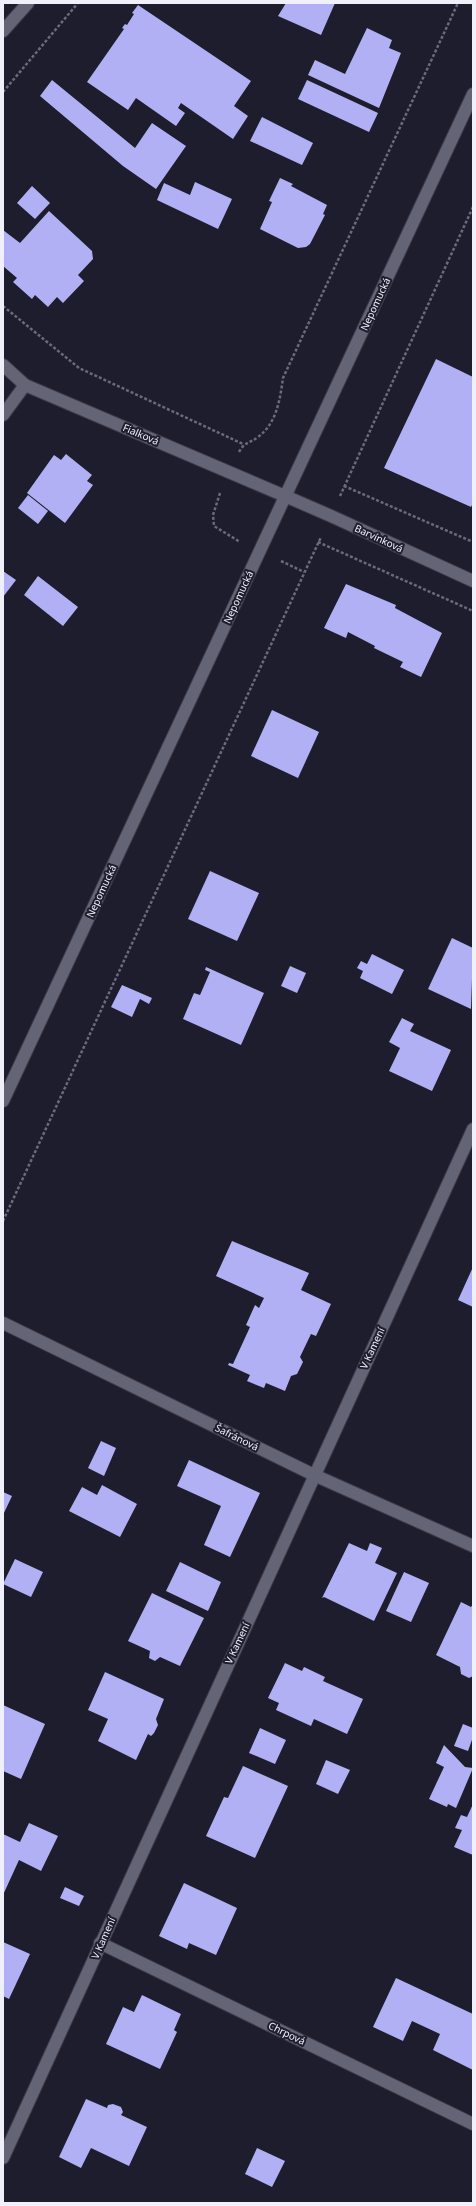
<svg xmlns="http://www.w3.org/2000/svg" width="476" height="2206" viewBox="0 0 476 2206" font-family="'Noto Sans',sans-serif">
<style>
.building{fill:#b2b0f4}
.lines{fill:none;stroke-linecap:round;stroke-linejoin:round}
.street-casing{stroke:#3b3a48;stroke-width:14}
.secondary-casing{stroke:#3b3a48;stroke-width:14}
.path{stroke:#6a6a79;stroke-width:2.5;stroke-dasharray:3 2;stroke-linecap:butt}
.street{stroke:#646477;stroke-width:12}
.secondary{stroke:#646477;stroke-width:12}
.labels{text-anchor:middle;dominant-baseline:central;stroke-width:4;stroke-linejoin:round;paint-order:stroke}
.street-label{font-size:10px;fill:#f0f0fb;stroke:#1d1d2d}
</style>
<rect width="100%" height="100%" fill="#1d1d2d"/>
<g class="building">
<polygon points="286,3 335,3 321,35 278,16"/>
<polygon points="138,5 251,81 234,106 248,116 233,139 181,103 178,108 185,113 176,126 136,98 128,110 87,82 124,29 122,28 125,24 127,25 134,14 132,13"/>
<polygon points="367,28 392,40 389,48 401,53 379,108 308,75 315,60 345,74"/>
<polygon points="52,80 135,148 152,123 186,146 156,189 123,166 40,96"/>
<polygon points="307,80 378,113 369,132 298,99"/>
<polygon points="262,117 313,143 302,165 250,141"/>
<polygon points="280,178 293,184 291,186 327,205 323,214 325,215 310,244 306,247 298,248 260,229 272,202 269,201"/>
<polygon points="195,182 232,199 218,229 157,200 164,183 190,195"/>
<polygon points="32,186 50,203 35,219 17,203"/>
<polygon points="49,211 92,251 93,259 78,275 84,281 63,303 57,297 48,307 35,295 32,299 13,282 17,278 3,266 3,230 20,243"/>
<polygon points="436,359 473,377 473,503 471,507 384,468"/>
<polygon points="66,454 92,475 87,481 93,485 65,523 27,493 54,455 61,460"/>
<polygon points="28,495 48,511 38,524 18,508"/>
<polygon points="3,571 16,580 3,597"/>
<polygon points="38,576 78,607 63,626 24,595"/>
<polygon points="346,584 396,605 395,608 442,633 421,677 400,667 403,662 374,648 375,646 348,632 346,638 324,628"/>
<polygon points="272,710 319,732 298,778 251,756"/>
<polygon points="210,871 259,893 237,941 188,919"/>
<polygon points="452,938 473,948 471,1009 428,989"/>
<polygon points="372,954 404,970 392,994 360,978 363,971 357,968 361,961 367,964"/>
<polygon points="290,966 306,973 297,993 281,986"/>
<polygon points="206,967 264,993 241,1045 183,1019 194,993 200,995 210,972 205,970"/>
<polygon points="122,985 152,998 149,1004 140,999 132,1017 111,1007"/>
<polygon points="402,1018 414,1024 410,1031 451,1050 432,1091 389,1071 400,1048 389,1042"/>
<polygon points="232,1241 309,1273 301,1290 331,1304 316,1336 311,1334 300,1357 303,1362 297,1374 291,1376 285,1391 266,1383 264,1388 247,1381 250,1375 228,1365 229,1363 233,1364 250,1327 246,1325 255,1305 259,1308 264,1298 216,1276"/>
<polygon points="473,1267 473,1307 458,1300"/>
<polygon points="101,1441 116,1448 104,1476 88,1468"/>
<polygon points="189,1460 260,1493 230,1557 204,1545 221,1506 177,1486"/>
<polygon points="102,1485 137,1504 120,1537 69,1511 82,1487 97,1495"/>
<polygon points="3,1492 12,1496 3,1515"/>
<polygon points="349,1543 367,1551 370,1543 382,1548 375,1563 397,1573 374,1621 324,1597 322,1598"/>
<polygon points="15,1559 43,1572 31,1597 3,1584"/>
<polygon points="180,1562 221,1582 208,1611 166,1591"/>
<polygon points="404,1572 429,1583 411,1622 386,1611"/>
<polygon points="152,1593 204,1618 180,1666 160,1657 155,1661 149,1658 150,1651 128,1641"/>
<polygon points="461,1602 471,1607 473,1604 473,1676 469,1678 461,1674 460,1667 436,1655"/>
<polygon points="285,1663 302,1671 304,1667 325,1677 323,1681 363,1699 347,1734 314,1719 311,1726 276,1710 279,1703 268,1698"/>
<polygon points="105,1672 164,1699 156,1719 158,1725 154,1733 151,1736 148,1734 136,1760 98,1741 108,1719 88,1710"/>
<polygon points="3,1705 45,1724 21,1779 3,1771"/>
<polygon points="463,1724 473,1728 473,1737 468,1751 454,1746"/>
<polygon points="260,1728 286,1740 275,1764 249,1753"/>
<polygon points="444,1745 465,1767 473,1768 456,1808 448,1804 447,1807 429,1799 444,1767 436,1763"/>
<polygon points="326,1760 350,1770 338,1794 316,1784"/>
<polygon points="243,1766 288,1786 255,1858 206,1836 224,1797 228,1798"/>
<polygon points="473,1804 473,1855 454,1847 462,1830 455,1828 461,1815 467,1817"/>
<polygon points="29,1823 58,1836 41,1871 19,1860 3,1895 3,1834 20,1842"/>
<polygon points="184,1883 237,1908 216,1955 189,1943 187,1949 159,1936"/>
<polygon points="65,1887 84,1896 79,1906 60,1898"/>
<polygon points="3,1942 30,1954 9,1999 3,1996"/>
<polygon points="396,1978 473,2014 473,2070 433,2050 440,2034 412,2021 403,2041 373,2027"/>
<polygon points="142,1995 181,2014 174,2030 177,2032 160,2069 106,2044 123,2007 134,2012"/>
<polygon points="86,2099 107,2108 108,2105 113,2104 121,2107 123,2112 121,2115 147,2127 129,2166 91,2148 81,2168 59,2157"/>
<polygon points="257,2148 285,2161 272,2187 245,2174"/>
</g>
<g class="lines">
<defs>
<g id="street">
<polyline points="3,365 25,385 285,496"/>
<polyline points="3,415 25,385"/>
<polyline points="3,1323 314,1475 473,1546"/>
<polyline points="100,1943 473,2124"/>
<polyline points="3,2158 473,1129"/>
</g>
<g id="secondary">
<polyline points="3,31 28,3"/>
<polyline points="285,496 331,516 473,581"/>
<polyline points="3,1101 473,94"/>
</g>
</defs>
<use href="#street" class="street-casing"/>
<use href="#secondary" class="secondary-casing"/>
<g class="path">
<polyline points="3,92 78,3"/>
<polyline points="3,306 79,368 243,444"/>
<path d="M239,452c6,-11 10,-8 19,-15 19,-14 22,-38 25,-59l175,-375"/>
<polyline points="344,486 473,542"/>
<polyline points="220,493 213,515 214,526 240,542"/>
<polyline points="340,496 473,207"/>
<polyline points="318,542 473,611"/>
<polyline points="281,561 304,572"/>
<polyline points="3,1221 321,537"/>
</g>
<use href="#street" class="street"/>
<use href="#secondary" class="secondary"/>
</g>
<g class="labels">
<g class="street-label">
<text transform="translate(375 304) rotate(-65)">Nepomucká</text>
<text transform="translate(141 434) rotate(23)">Fialková</text>
<text transform="translate(379 538) rotate(25)">Barvínková</text>
<text transform="translate(238 597) rotate(-65)">Nepomucká</text>
<text transform="translate(101 891) rotate(-65)">Nepomucká</text>
<text transform="translate(372 1348) rotate(-65)">V Kamení</text>
<text transform="translate(237 1437) rotate(26)">Šafránová</text>
<text transform="translate(237 1643) rotate(-65)">V Kamení</text>
<text transform="translate(103 1938) rotate(-66)">V Kamení</text>
<text transform="translate(287 2033) rotate(26)">Chrpová</text>
</g>
</g>
<rect width="476" height="2206" fill="none" stroke="#f0f0fb" stroke-width="8"/>
</svg>
